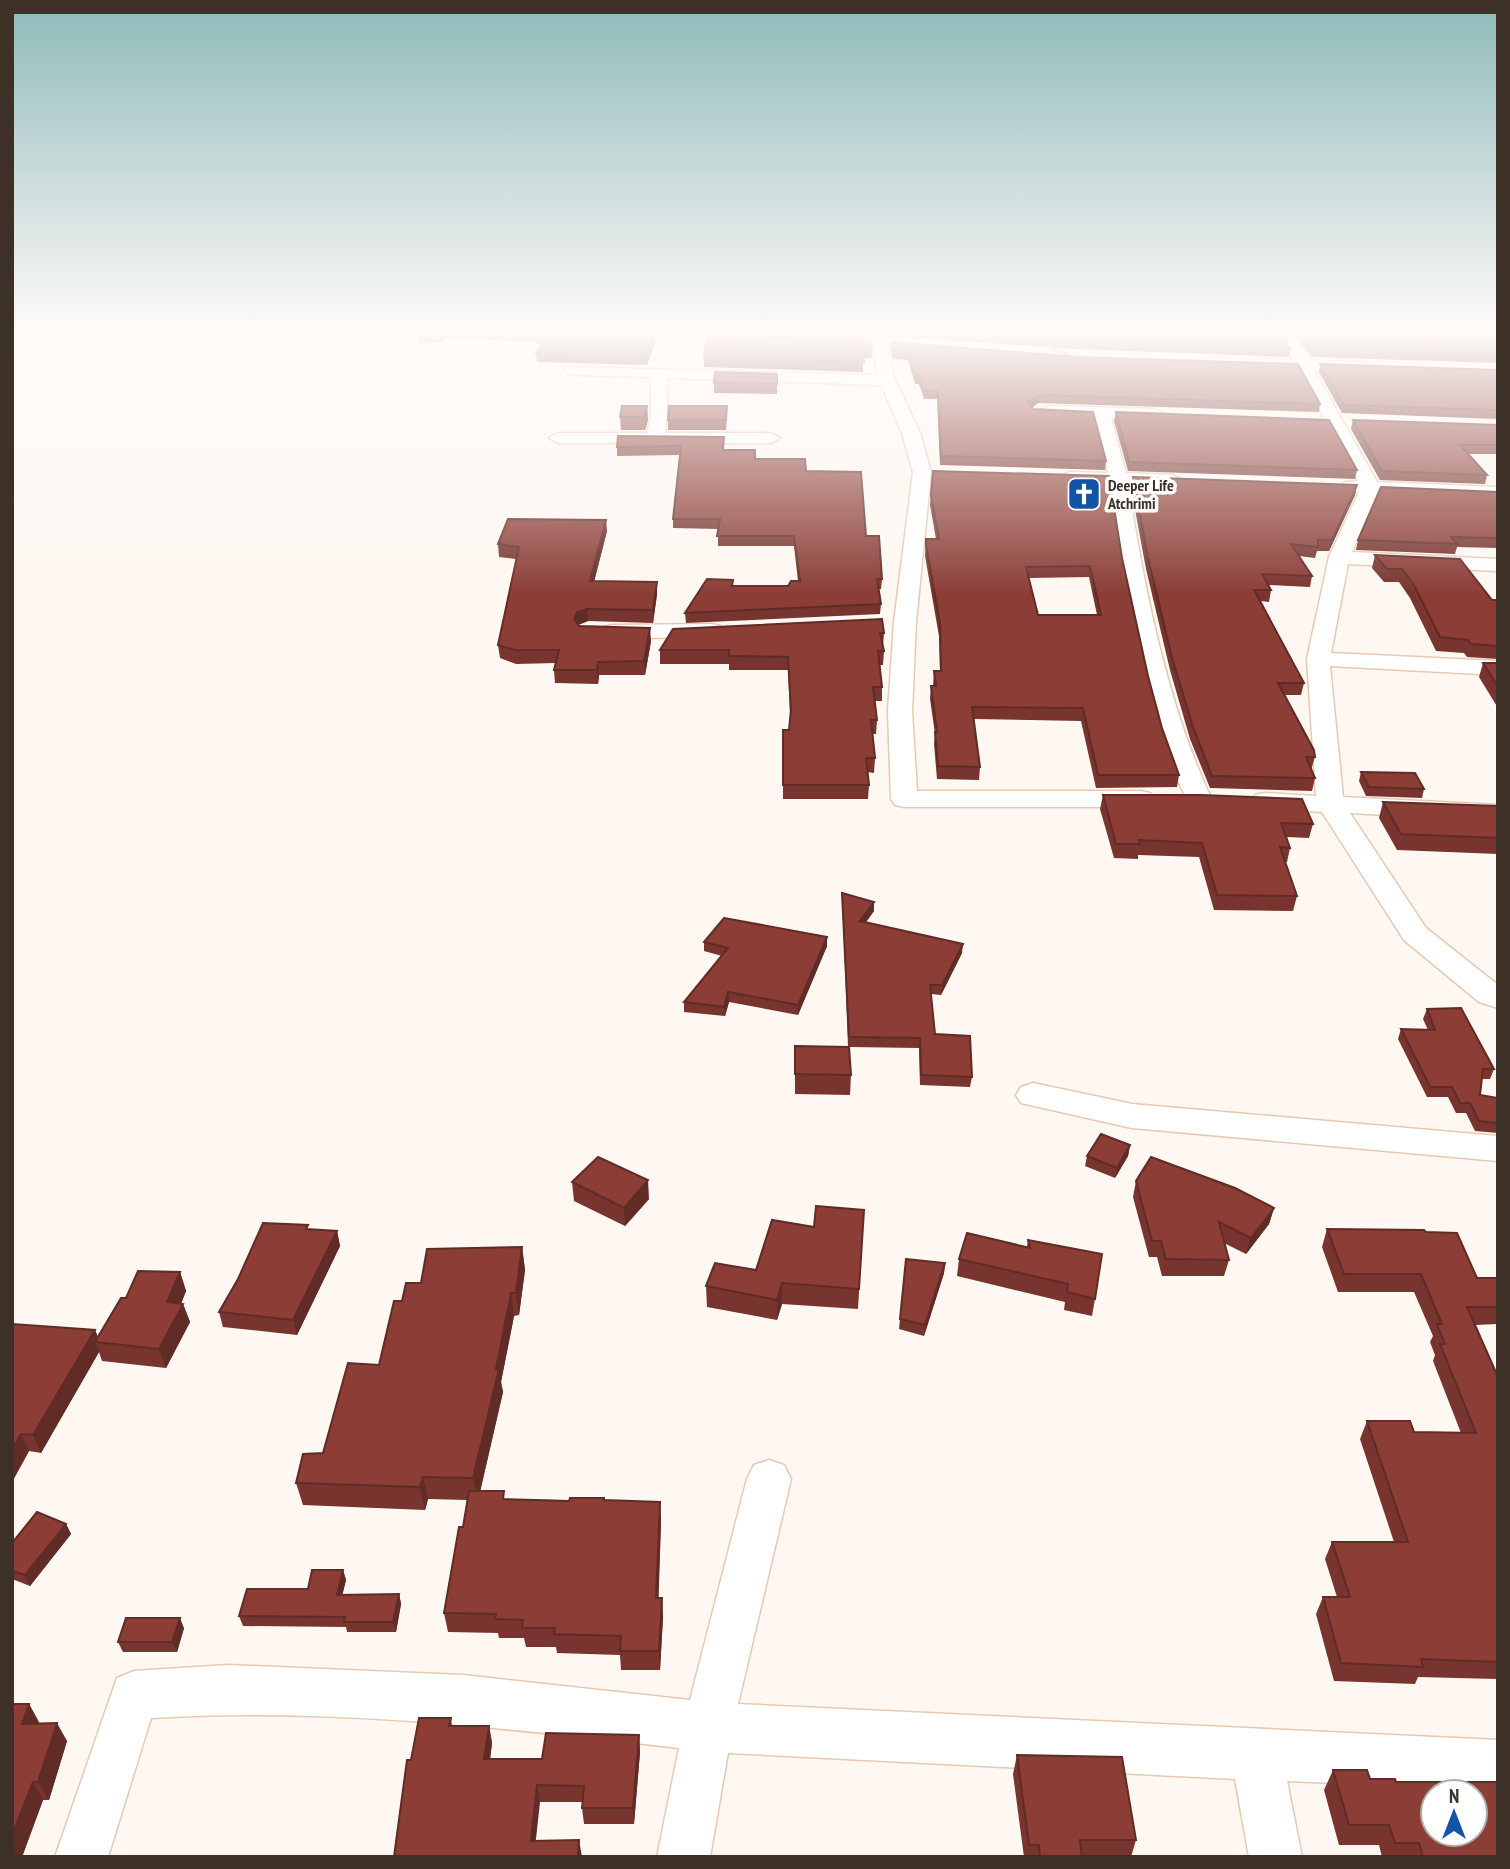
<svg xmlns="http://www.w3.org/2000/svg" width="1510" height="1869" viewBox="0 0 1510 1869" font-family="'PT Sans Narrow',sans-serif">
<style>
.lines{fill:none;stroke-linecap:round;stroke-linejoin:round}
.stream{stroke:#a7c173;stroke-width:5}
.minor-casing{stroke:#e7c9b2;stroke-width:3}
.minor{fill:#fff;fill-rule:evenodd}
.wall{fill:#78342e;fill-rule:evenodd}
.shaded-wall{fill:#612b26}
.building{fill:#8b3d36;stroke:#612b26;stroke-width:2;fill-rule:evenodd}
.labels{text-anchor:middle;dominant-baseline:central;stroke-width:7;stroke-linejoin:round;paint-order:stroke}
.far-poi-label{font-size:16px;font-weight:bold;fill:#3c3027;stroke:#fff;text-anchor:start}
</style>
<rect width="100%" height="100%" fill="#fef7f2"/>
<g class="lines">
<polyline class="stream" points="1049,333 1046,339 1052,348 1068,355 1062,367"/>
<defs>
<g id="minor">
<polygon points="568,333 746,335 753,339 746,343 575,337"/>
<polygon points="869,333 883,333 895,380 920,433 931,472 916,622 912,711 917,791 1141,791 1150,793 1154,799 1150,805 1141,807 904,807 895,805 891,799 888,711 894,622 913,472 902,433 881,385 667,378 667,417 665,433 771,433 780,438 771,443 558,443 549,438 558,433 647,433 651,417 651,377 573,375 568,373 565,370 568,367 878,375"/>
<polygon points="1279,333 1293,333 1309,360 1361,362 1369,367 1361,372 1314,370 1377,482 1498,487 1498,499 1378,493 1352,552 1498,559 1498,571 1348,564 1331,653 1498,661 1498,675 1330,666 1343,797 1498,805 1498,821 1350,813 1426,928 1498,985 1498,1008 1479,1002 1404,940 1322,812 1264,809 1255,807 1251,801 1255,795 1264,793 1316,796 1307,659 1329,557 1359,492 1345,490 1343,486 1345,482 1358,481 1298,369 1257,368 1249,363 1257,358 1293,360"/>
<path d="M1048,406l108,3 8,5 -8,5 -45,-1 15,55 47,2 9,5 -9,5 -45,-1c16,104 39,219 83,314l-4,6 -9,2 -9,-2 -25,-52 -8,-32 -36,-159 -10,-77 -41,-2 -9,-5 9,-5 39,1 -14,-56 -52,-2 -2,-4z"/>
<polygon points="712,624 720,626 723,631 720,636 612,639 604,637 601,632 604,627 612,625"/>
<polygon points="1033,1083 1132,1104 1498,1136 1498,1161 1132,1128 1021,1103 1016,1095 1021,1087"/>
<path d="M769,1460l15,5 7,14 -53,225 760,36v50l-211,-9 15,76h-53l-14,-78 -507,-26 -18,104h-53l22,-109c-175,-20 -351,-41 -528,-30l-43,139h-53l62,-179 17,-7 94,-6 235,10 227,25 57,-221 7,-14z"/>
</g>
</defs>
<use href="#minor" class="minor-casing"/>
<use href="#minor" class="minor"/>
</g>
<g class="wall">
<polygon points="418,333 606,333 655,334 655,342 647,365 537,362 536,354 542,344 534,343 534,341 444,339 445,342 419,344"/>
<polygon points="803,333 868,333 867,334"/>
<polygon points="885,333 1282,333 1290,349 1289,357 1077,349 887,336"/>
<polygon points="1294,333 1498,333 1498,363 1311,357"/>
<polygon points="707,335 872,349 872,358 863,358 863,372 704,367 704,357"/>
<polygon points="891,342 1320,404 1319,412 1038,403 1032,408 1033,409 1106,461 1105,470 940,465 937,399 924,399 919,384 915,384 908,360 893,359 891,350"/>
<polygon points="1320,364 1498,370 1498,419 1342,413 1319,372"/>
<polygon points="777,374 777,394 714,393 714,383"/>
<polygon points="647,406 648,420 645,430 621,430 620,417"/>
<polygon points="1116,412 1357,470 1355,479 1128,471 1114,421"/>
<polygon points="727,416 726,430 668,430 668,420"/>
<polygon points="1353,420 1498,425 1498,454 1468,454 1487,475 1485,484 1380,480 1351,429"/>
<polygon points="618,436 724,450 755,459 806,471 866,536 882,579 881,589 878,589 881,604 880,614 686,623 685,613 733,586 788,586 798,581 794,546 718,546 718,529 673,528 673,519 680,455 617,456 617,447"/>
<path d="M933,471l189,87 26,118 14,52 17,47 -2,12 -81,1 -15,-67 -107,-2 6,48 -1,13 -42,-1 -3,-35 1,-10 -5,-35 1,-13h2l1,-15h6l-1,-35 -14,-80 1,-17h10l-6,-34zM1089,577l8,38h-59l-9,-37z"/>
<polygon points="1133,477 1357,485 1355,495 1329,551 1317,551 1315,558 1299,556 1312,576 1310,587 1268,585 1271,590 1269,602 1261,601 1304,683 1301,695 1285,695 1315,757 1311,770 1315,778 1312,791 1210,788 1190,739 1170,670 1146,569 1131,488"/>
<polygon points="1498,492 1498,548 1457,547 1455,554 1356,550 1358,540"/>
<polygon points="607,531 594,581 657,594 653,623 588,621 578,625 651,641 645,675 599,675 598,684 555,683 554,670 556,663 516,664 500,658 498,645 516,559 499,557 498,544"/>
<polygon points="1375,555 1492,600 1498,600 1498,659 1467,657 1464,653 1436,651 1410,598 1399,582 1384,582 1372,568"/>
<polygon points="884,633 883,646 884,651 883,665 880,665 882,687 882,701 874,701 877,720 876,734 872,734 875,758 874,773 867,772 869,785 868,799 783,799 783,730 789,730 790,716 788,670 729,670 729,664 660,664 660,650"/>
<polygon points="1483,663 1498,663 1498,708 1479,677"/>
<polygon points="1361,772 1424,789 1422,798 1366,796 1359,781"/>
<polygon points="1103,795 1313,824 1309,838 1287,837 1290,848 1287,862 1285,862 1297,896 1293,911 1214,910 1199,857 1138,855 1138,859 1114,858 1100,809"/>
<polygon points="1383,802 1498,806 1498,854 1397,850 1379,818"/>
<polygon points="842,893 874,902 874,911 866,922 962,953 941,995 931,994 935,1034 972,1077 970,1087 920,1085 919,1048 849,1047 851,1075 850,1095 795,1094 795,1046 848,1047"/>
<polygon points="704,942 827,946 798,1015 729,1002 725,1016 684,1012 684,1002 722,956 704,951"/>
<polygon points="1427,1009 1494,1069 1490,1079 1482,1079 1480,1095 1498,1098 1498,1133 1475,1131 1466,1113 1456,1113 1448,1097 1427,1097 1398,1039 1401,1029 1428,1030 1423,1019"/>
<polygon points="1130,1145 1128,1156 1115,1178 1085,1166 1087,1156"/>
<polygon points="1136,1181 1274,1208 1269,1224 1246,1254 1224,1243 1229,1260 1224,1276 1162,1276 1157,1257 1149,1257 1133,1197"/>
<polygon points="572,1182 649,1199 625,1226 574,1201"/>
<polygon points="864,1210 858,1309 782,1304 777,1320 707,1307 706,1286 756,1270 814,1227"/>
<polygon points="1327,1229 1426,1232 1477,1278 1498,1278 1498,1324 1475,1325 1498,1377 1498,1682 1497,1679 1418,1677 1415,1684 1334,1681 1316,1614 1323,1597 1337,1597 1325,1559 1332,1542 1394,1542 1360,1439 1367,1421 1414,1432 1461,1433 1433,1361 1435,1355 1430,1342 1433,1336 1414,1292 1338,1292 1322,1247"/>
<polygon points="337,1231 340,1246 297,1335 223,1327 219,1312"/>
<polygon points="1028,1240 1095,1299 1092,1316 1064,1310 1065,1302 957,1276 959,1259 1027,1247"/>
<polygon points="522,1247 525,1270 519,1315 514,1316 501,1382 503,1392 480,1491 506,1499 660,1502 661,1521 658,1598 662,1598 663,1617 660,1670 621,1670 620,1655 557,1653 556,1647 526,1647 524,1638 499,1638 498,1633 448,1632 444,1613 463,1527 467,1500 428,1499 425,1510 303,1505 296,1483 323,1453 379,1365 402,1301 421,1283"/>
<polygon points="906,1259 945,1263 944,1273 924,1336 899,1329"/>
<polygon points="180,1272 186,1291 181,1304 183,1304 190,1322 166,1368 102,1361 99,1352 41,1453 29,1451 12,1482 12,1324 95,1330 98,1337 126,1298"/>
<polygon points="66,1524 71,1534 30,1586 12,1579 12,1543"/>
<polygon points="343,1570 346,1580 342,1595 399,1594 401,1604 396,1632 347,1632 346,1627 243,1626 239,1616 308,1589"/>
<polygon points="184,1628 177,1652 123,1652 118,1642"/>
<polygon points="29,1704 39,1723 67,1741 49,1800 43,1800 22,1857"/>
<polygon points="451,1718 452,1726 489,1726 492,1743 490,1759 542,1759 639,1735 640,1752 634,1824 584,1824 582,1808 582,1802 540,1802 394,1857 411,1760"/>
<polygon points="1017,1755 1136,1840 1131,1857 1024,1857 1013,1774"/>
<polygon points="1333,1770 1370,1779 1396,1782 1498,1857 1382,1857 1379,1845 1339,1845 1324,1790"/>
</g>
<g class="shaded-wall">
<polygon points="655,334 655,342 647,365 647,357"/>
<polygon points="1039,395 1038,403 1027,410 1028,402"/>
<polygon points="647,406 648,420 645,430 644,417"/>
<polygon points="1357,485 1355,495 1329,551 1332,540"/>
<polygon points="606,520 607,531 591,594 590,581"/>
<polygon points="657,582 657,594 653,623 653,610"/>
<polygon points="587,609 588,621 578,625 574,619 577,612"/>
<polygon points="650,628 651,641 645,675 644,661"/>
<polygon points="598,662 599,675 598,684 597,670"/>
<polygon points="874,902 874,911 860,930 860,921"/>
<polygon points="827,937 827,946 798,1015 798,1005"/>
<polygon points="963,944 962,953 941,995 942,985"/>
<polygon points="728,992 729,1002 725,1016 724,1007"/>
<polygon points="1130,1145 1128,1156 1115,1178 1117,1168"/>
<polygon points="648,1180 649,1199 625,1226 624,1208"/>
<polygon points="1274,1208 1269,1224 1246,1254 1251,1238"/>
<polygon points="337,1231 340,1246 297,1335 293,1320"/>
<polygon points="522,1247 525,1270 519,1315 516,1293"/>
<polygon points="945,1263 944,1273 924,1336 925,1325"/>
<polygon points="180,1272 186,1291 174,1321 167,1302"/>
<polygon points="782,1283 782,1304 777,1320 777,1300"/>
<polygon points="511,1293 514,1316 501,1382 503,1392 478,1501 473,1478"/>
<polygon points="183,1304 190,1322 166,1368 159,1349"/>
<polygon points="95,1330 100,1343 95,1342 99,1352 41,1453 33,1435"/>
<polygon points="21,1434 29,1451 12,1482 12,1449"/>
<polygon points="423,1477 428,1499 425,1510 420,1487"/>
<polygon points="660,1502 661,1521 658,1617 656,1598"/>
<polygon points="66,1524 71,1534 30,1586 25,1575"/>
<polygon points="343,1570 346,1580 340,1605 337,1595"/>
<polygon points="399,1594 401,1604 396,1632 393,1622"/>
<polygon points="662,1598 663,1617 660,1670 659,1651"/>
<polygon points="180,1618 184,1628 177,1652 172,1642"/>
<polygon points="29,1704 39,1722 32,1742 22,1724"/>
<polygon points="57,1723 67,1741 49,1800 38,1782"/>
<polygon points="489,1726 492,1743 488,1776 484,1759"/>
<polygon points="639,1735 640,1752 634,1824 633,1808"/>
<polygon points="33,1782 43,1800 22,1857 12,1857 12,1835"/>
<polygon points="537,1785 540,1802 534,1857 531,1841"/>
<polygon points="579,1840 582,1857 578,1857"/>
</g>
<g class="building">
<polygon points="418,333 443,333 444,334 418,336"/>
<polygon points="505,333 606,333 655,334 647,357 536,354 547,336 533,336 535,333"/>
<polygon points="957,333 1282,333 1290,349 1078,341"/>
<polygon points="1301,333 1498,333 1498,355 1312,349"/>
<polygon points="707,335 870,339 872,349 863,348 864,362 704,357"/>
<polygon points="891,342 1078,357 1298,364 1320,404 1039,395 1028,402 1033,409 1093,412 1106,461 941,456 938,391 924,391 919,376 915,376 909,352 893,351"/>
<polygon points="1320,364 1498,370 1498,410 1344,405"/>
<polygon points="715,372 777,374 777,384 714,383"/>
<polygon points="622,406 647,406 644,417 620,417"/>
<polygon points="669,406 727,406 726,420 668,420"/>
<polygon points="1116,412 1329,420 1357,470 1129,462"/>
<polygon points="1353,420 1498,425 1498,445 1460,445 1487,475 1382,471"/>
<polygon points="618,436 724,437 723,450 755,450 755,459 805,459 806,471 861,472 866,536 879,536 882,579 877,579 881,604 685,613 707,579 733,580 732,586 788,586 791,581 800,581 794,536 717,536 720,519 673,519 681,446 617,447"/>
<path d="M933,471l176,5 13,82 26,118 14,52 17,47h-81l-15,-67 -111,-1 8,60 -42,-1 -3,-34h2l-6,-46h5l-2,-15h7l-1,-47 -14,-79v-6h13l-8,-44zM1090,566l11,49h-63l-12,-48z"/>
<polygon points="1133,477 1357,485 1332,540 1318,540 1318,547 1291,544 1312,576 1262,574 1271,590 1254,590 1304,683 1278,683 1314,750 1315,757 1306,757 1315,778 1212,776 1193,727 1172,658 1148,558"/>
<polygon points="1381,487 1498,492 1498,538 1451,537 1457,544 1358,540"/>
<polygon points="508,519 606,520 590,581 657,582 653,610 587,609 577,612 574,619 579,626 650,628 644,661 598,662 597,670 554,670 559,650 515,650 498,645 519,547 498,544"/>
<polygon points="1375,555 1460,559 1492,600 1498,600 1498,646 1471,644 1468,640 1440,637 1414,585 1402,569 1387,569"/>
<polygon points="882,619 884,633 880,633 884,651 878,651 882,687 873,687 877,720 871,720 875,758 866,758 869,785 783,785 783,730 789,730 791,710 788,657 729,656 729,650 660,650 673,629"/>
<polygon points="1483,663 1498,663 1498,687"/>
<polygon points="1361,772 1415,773 1424,789 1369,787"/>
<polygon points="1103,795 1201,795 1302,799 1313,824 1281,823 1290,848 1280,847 1297,896 1217,895 1202,843 1139,840 1140,844 1116,844"/>
<polygon points="1383,802 1498,806 1498,838 1401,834"/>
<polygon points="842,893 874,902 860,921 963,944 942,985 930,985 935,1034 970,1036 972,1077 921,1075 920,1038 849,1037"/>
<polygon points="724,918 827,937 798,1005 728,992 724,1007 684,1002 728,948 704,942"/>
<polygon points="1461,1008 1494,1069 1483,1069 1480,1095 1498,1098 1498,1123 1479,1121 1470,1103 1460,1103 1452,1087 1430,1087 1401,1029 1435,1030 1427,1009"/>
<polygon points="795,1046 849,1047 851,1075 795,1074"/>
<polygon points="1101,1134 1130,1145 1117,1168 1087,1156"/>
<polygon points="598,1157 648,1180 624,1208 572,1182"/>
<polygon points="1151,1157 1235,1188 1274,1208 1251,1238 1219,1222 1229,1260 1166,1259 1161,1241 1152,1241 1136,1181"/>
<polygon points="816,1206 864,1210 859,1289 782,1283 777,1300 706,1286 715,1263 756,1270 772,1220 814,1227"/>
<polygon points="263,1223 308,1225 306,1229 337,1231 293,1320 219,1312 238,1279"/>
<polygon points="1327,1229 1424,1230 1426,1232 1457,1233 1477,1278 1498,1278 1498,1307 1467,1307 1498,1377 1498,1662 1421,1659 1423,1667 1341,1663 1323,1597 1350,1597 1332,1542 1408,1542 1367,1421 1410,1421 1414,1432 1476,1433 1440,1344 1445,1344 1437,1324 1442,1324 1421,1274 1344,1274"/>
<polygon points="967,1233 1030,1248 1028,1240 1102,1254 1095,1299 1067,1292 1068,1284 959,1259"/>
<polygon points="522,1247 516,1293 511,1293 496,1369 499,1369 473,1478 423,1477 420,1487 296,1483 303,1454 323,1453 348,1363 379,1365 394,1301 402,1301 406,1283 421,1283 427,1249"/>
<polygon points="906,1259 945,1263 925,1325 900,1319"/>
<polygon points="138,1271 180,1272 167,1302 183,1304 159,1349 95,1342 121,1298 126,1298"/>
<polygon points="12,1324 95,1330 33,1435 21,1434 12,1449"/>
<polygon points="469,1491 504,1491 503,1499 569,1501 570,1498 604,1498 604,1500 660,1502 656,1598 662,1598 659,1651 620,1651 621,1636 554,1634 555,1628 522,1628 523,1620 495,1619 496,1614 444,1613 459,1527 463,1527"/>
<polygon points="37,1512 66,1524 25,1575 12,1571 12,1543"/>
<polygon points="312,1570 343,1570 337,1595 399,1594 393,1622 344,1622 345,1617 239,1616 247,1589 308,1589"/>
<polygon points="126,1618 180,1618 172,1642 118,1642"/>
<polygon points="12,1704 29,1704 22,1724 57,1723 38,1782 33,1782 12,1835"/>
<polygon points="419,1718 451,1718 449,1726 489,1726 484,1759 542,1759 546,1733 639,1735 633,1808 582,1808 584,1786 537,1785 531,1841 579,1840 578,1857 394,1857 407,1760 411,1760"/>
<polygon points="1017,1755 1122,1757 1136,1840 1080,1840 1082,1857 1040,1857 1039,1845 1029,1845"/>
<path d="M1333,1770h34l3,9h25l1,3h100l2,4v71h-75l-4,-14h-24l-6,-18h-40zM1433,1792h42v42h-42z"/>
</g>
<linearGradient id="sky" x2="0" y2="1"><stop stop-color="#8eb9b9"/><stop offset="0.56" stop-color="#fffbf9"/><stop offset="1" stop-color="#fffbf9" stop-opacity="0"/></linearGradient>
<rect width="1510" height="594" fill="url(#sky)"/>
<defs>
<symbol id="church-square" viewBox="-11 -11 22 22"><rect x="-9" y="-9" width="18" height="18" rx="4" fill="#1454a4" stroke="#fff"/><path d="M-1.2-6h2.4v3.5h3.3v2.4h-3.3V6h-2.4V-.1h-3.3v-2.4h3.3Z" fill="#fff"/></symbol>
</defs>
<g fill-rule="evenodd">
<use href="#church-square" x="1065" y="475" width="38" height="38"/>
</g>
<g class="labels">
<g class="far-poi-label">
<text x="1108" y="485">Deeper Life<tspan x="1108" dy="18">Atchrimi</tspan></text>
</g>
</g>
<rect width="1510" height="1869" fill="none" stroke="#3c3027" stroke-width="28"/>
<g transform="translate(1454 1813)"><circle r="33" fill="#ffffff" stroke="#b1aca9" stroke-width="2"/>
<path d="M0-5L12 26L0 18L-12 26Z" fill="#1454a4"/>
<text y="-10" font-size="19" font-weight="bold" text-anchor="middle" fill="#3c3027">N</text>
</g>
</svg>
